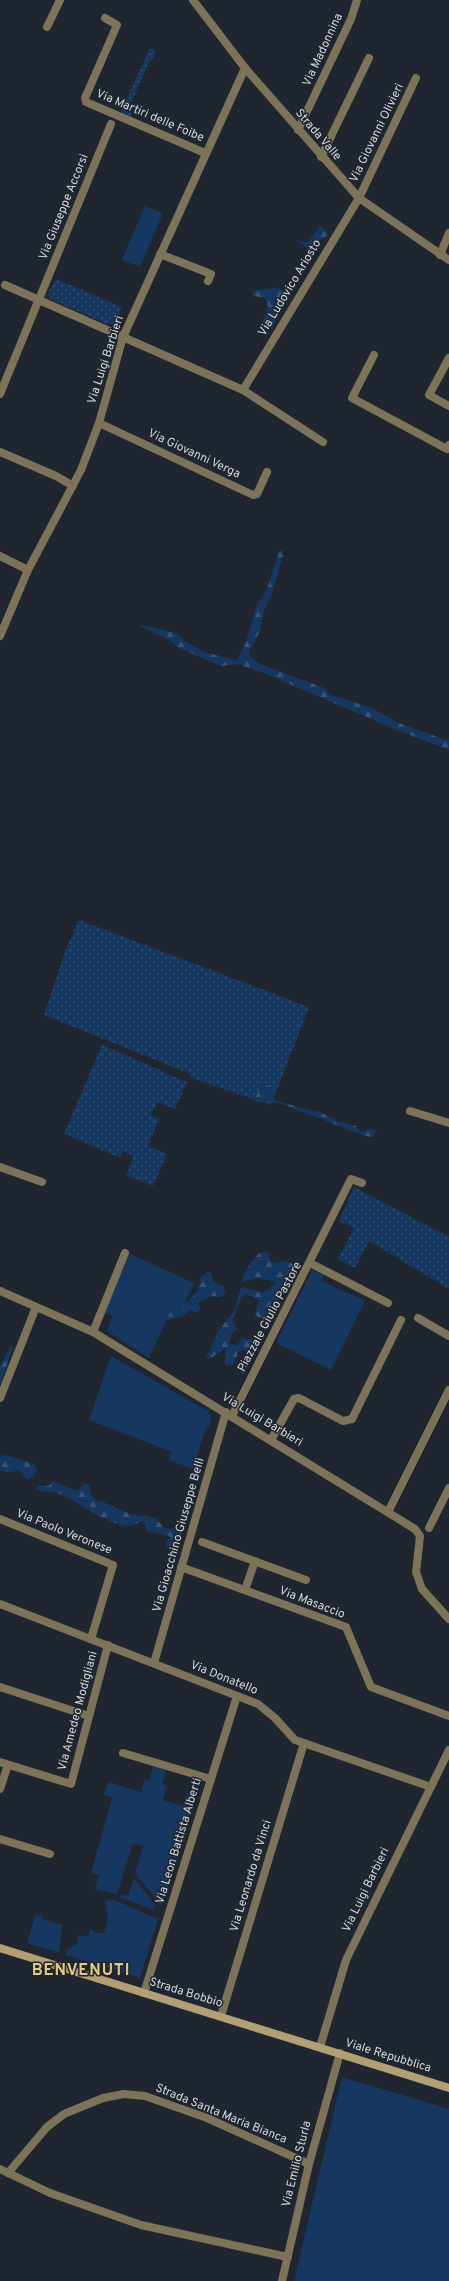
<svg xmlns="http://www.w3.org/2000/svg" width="449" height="2281" viewBox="0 0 449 2281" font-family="Overpass,sans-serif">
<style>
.grass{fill:url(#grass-dots)}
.forest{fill:url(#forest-firs)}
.green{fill:#16375f}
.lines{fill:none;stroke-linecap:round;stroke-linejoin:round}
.street{stroke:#7d7359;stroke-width:8}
.secondary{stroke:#b0a074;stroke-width:8}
.labels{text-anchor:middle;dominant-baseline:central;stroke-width:3;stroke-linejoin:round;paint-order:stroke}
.street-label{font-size:12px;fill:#d2d7dc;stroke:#20262f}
.district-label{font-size:16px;font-weight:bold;letter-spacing:1px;fill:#e4c87d;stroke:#20262f}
</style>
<defs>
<pattern id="grass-dots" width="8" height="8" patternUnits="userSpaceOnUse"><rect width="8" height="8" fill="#16375f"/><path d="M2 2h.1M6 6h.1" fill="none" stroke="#375375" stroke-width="1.8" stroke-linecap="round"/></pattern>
<pattern id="forest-firs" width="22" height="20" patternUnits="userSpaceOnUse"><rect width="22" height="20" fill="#16375f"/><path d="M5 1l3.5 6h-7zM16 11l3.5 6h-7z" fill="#375375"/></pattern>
</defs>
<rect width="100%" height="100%" fill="#20262f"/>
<g class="grass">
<polygon points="150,48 155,51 154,57 149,62 131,103 131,119 120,114"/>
<polygon points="56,279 122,307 114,324 105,323 50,299 48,294"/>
<polygon points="79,920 309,1007 271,1105 191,1078 188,1073 44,1015 66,949"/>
<polygon points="102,1045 187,1082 175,1109 157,1102 151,1115 159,1119 148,1146 167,1154 153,1186 126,1175 134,1156 123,1151 120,1158 64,1134"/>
<polygon points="354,1187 449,1237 449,1289 369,1241 355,1268 338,1259 354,1228 339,1221"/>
</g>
<g class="forest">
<polygon points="321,226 328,233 327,236 319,241 315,250 308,249 296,240 307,242 314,235 318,227"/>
<path d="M295,283l2,3 -11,12 -2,9 -5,4 -4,12 -6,7 -5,-1 -3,-3 7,-19 -3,-9 -11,-2 -2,-4c8,-4 15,-1 23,-5l8,3z"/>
<polygon points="279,551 283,551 283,556 271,596 264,610 260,631 249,652 250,656 260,664 322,687 331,695 372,708 399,723 449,741 449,750 392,728 264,673 242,666 241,664 221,666 179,648 169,640 139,626 143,625 176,633 185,641 204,652 237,660 246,642 256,607 267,589"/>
<path d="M263,1084c10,3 12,4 11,15l4,2 30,9 12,2 15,8 21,6 5,6 9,-3 8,2 -6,6 -7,-1 -75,-29 -12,-4 -21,-1 -3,-2 4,-7 1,-8z"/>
<path d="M266,1252l3,2 1,7 3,2 13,-2 7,3 -1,12 -4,4 -4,1 -1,10 -4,3 -4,19 -5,8 -7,-1 -8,-5 4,-15 -13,-6 -5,5 -9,21 5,9 -6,5 -1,9 6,3 7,-8 11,2 5,-6h4v4l-20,37 -3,-3 7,-20 -2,-2 -7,2 -4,11 -3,3 -4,-1 -2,-3v-14l-15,11 -4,-1 12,-26 17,-23 5,-20 3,-2 20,6 12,-9 -1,-3 -16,-3 -15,4 -1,-2c3,-10 10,-19 17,-27z"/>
<polygon points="207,1272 210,1272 214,1282 223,1286 226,1294 221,1297 210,1296 198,1303 200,1308 198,1313 190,1310 182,1317 168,1320 115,1308 187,1302 197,1292 201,1277"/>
<polygon points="11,1346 13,1347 0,1386 0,1366"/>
<path d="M0,1455c12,1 22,5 34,9l3,5 -3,8 -7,3 -9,-10 -10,3 -8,-3z"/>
<path d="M53,1481l24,10 7,-7h5l2,10 5,7h5l29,13 26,4 8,10 18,1 2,1 -11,19 -5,-1 -3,-4 5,-8 -23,-5 -3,-10c-6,1 -11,6 -18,5 -24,-4 -45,-23 -66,-32 -8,-3 -17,-1 -24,-5l2,-4 10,1z"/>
</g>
<g class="green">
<polygon points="145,206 163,213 140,267 122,260"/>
<polygon points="130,1254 194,1283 179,1315 171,1311 149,1358 107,1331 113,1316 104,1313"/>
<polygon points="312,1270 324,1275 322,1281 365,1301 331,1370 276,1343"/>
<polygon points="111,1356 208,1411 211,1416 210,1428 206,1427 193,1469 169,1460 172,1452 89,1420"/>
<polygon points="153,1766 166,1770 162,1784 167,1786 163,1800 183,1806 187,1793 191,1794 194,1780 200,1782 162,1906 135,1873 143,1846 133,1843 117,1894 95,1889 99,1875 91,1873 112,1798 104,1795 108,1782 141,1792 145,1779 149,1780"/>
<polygon points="134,1878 155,1905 153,1910 120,1897 121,1894 128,1896"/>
<polygon points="108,1900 115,1900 158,1919 140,1978 66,1955 68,1949 77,1944 79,1935 88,1937 90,1929 98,1933 104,1933 108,1918 105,1903"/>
<polygon points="36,1914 43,1917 43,1919 62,1925 59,1953 27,1943"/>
<polygon points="342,2077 449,2109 449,2281 294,2281"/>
</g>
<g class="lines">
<g class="street">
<polyline points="193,0 245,68 359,198 449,260"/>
<polyline points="105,18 117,25 85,98 86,102 205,153"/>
<polyline points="47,27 60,0"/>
<polyline points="298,130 351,19 357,0"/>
<polyline points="321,157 369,58"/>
<polyline points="160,254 211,274 208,281"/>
<polyline points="440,255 449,233"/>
<polyline points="5,285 243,390 323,442"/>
<polyline points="374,355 352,398 447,449 449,445"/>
<polyline points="449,358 429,395 449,406"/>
<polyline points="243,390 359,198 416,78"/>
<polyline points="0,394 111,124"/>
<polyline points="99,423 253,495 257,494 267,472"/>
<polyline points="0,452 56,476 73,486"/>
<polyline points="0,556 28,570"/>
<polyline points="0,636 28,570 81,470 99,423 123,337 245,68"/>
<polyline points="410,1111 449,1123"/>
<polyline points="0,1167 42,1182"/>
<polyline points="310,1263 388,1303"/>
<polyline points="0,1291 93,1332 415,1529 420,1536 416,1572 422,1589 449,1619"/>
<polyline points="418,1318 449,1336"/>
<polyline points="93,1332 125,1253"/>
<polyline points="0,1398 36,1307"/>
<polyline points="232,1416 351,1179 362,1183"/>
<polyline points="271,1440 294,1399 299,1398 343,1421 352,1419 401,1320"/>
<polyline points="388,1512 449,1390"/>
<polyline points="0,1519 113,1565 91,1639"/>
<polyline points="429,1528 449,1488"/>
<polyline points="202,1542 306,1580"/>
<polyline points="181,1567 346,1627 371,1687 449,1716"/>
<polyline points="245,1590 255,1561"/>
<polyline points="0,1604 258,1704 275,1718 295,1740 431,1787"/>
<polyline points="154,1663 226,1412"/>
<polyline points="0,1687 89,1716"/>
<polyline points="123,1753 211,1779"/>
<polyline points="0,1762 71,1784 108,1645"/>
<polyline points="0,1789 8,1765"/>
<polyline points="0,1839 50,1854"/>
<polyline points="144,1993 237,1696"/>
<polyline points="221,2016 304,1743"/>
<polyline points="320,2047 346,1960 449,1750"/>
<polyline points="0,2169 50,2193 141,2225 288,2257"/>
<polyline points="8,2173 47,2127 64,2114 103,2098 124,2094 145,2096 207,2118 309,2164"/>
<polyline points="282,2281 309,2164 340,2053"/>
</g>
<polyline class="secondary" points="0,1948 449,2088"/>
</g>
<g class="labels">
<g class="street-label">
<text transform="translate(323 50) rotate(-65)">Via Madonnina</text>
<text transform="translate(150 116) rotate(23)">Via Martiri delle Foibe</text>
<text transform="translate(377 133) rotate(-64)">Via Giovanni Olivieri</text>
<text transform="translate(318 135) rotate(49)">Strada Valle</text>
<text transform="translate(64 207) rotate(-68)">Via Giuseppe Accorsi</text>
<text transform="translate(290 288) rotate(-59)">Via Ludovico Ariosto</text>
<text transform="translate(106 360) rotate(-72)">Via Luigi Barbieri</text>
<text transform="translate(194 454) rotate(25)">Via Giovanni Verga</text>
<text transform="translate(270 1317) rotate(-62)">Piazzale Giulio Pastore</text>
<text transform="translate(262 1420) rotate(31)">Via Luigi Barbieri</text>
<text transform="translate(64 1532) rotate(22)">Via Paolo Veronese</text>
<text transform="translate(179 1535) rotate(-74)">Via Gioacchino Giuseppe Belli</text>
<text transform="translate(312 1603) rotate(21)">Via Masaccio</text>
<text transform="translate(224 1678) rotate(22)">Via Donatello</text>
<text transform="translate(78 1711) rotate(-75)">Via Amedeo Modigliani</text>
<text transform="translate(179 1841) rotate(-73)">Via Leon Battista Alberti</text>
<text transform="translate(251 1876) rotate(-73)">Via Leonardo da Vinci</text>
<text transform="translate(366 1890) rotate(-64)">Via Luigi Barbieri</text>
<text transform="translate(186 1993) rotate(17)">Strada Bobbio</text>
<text transform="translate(388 2056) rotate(17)">Viale Repubblica</text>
<text transform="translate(221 2114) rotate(22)">Strada Santa Maria Bianca</text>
<text transform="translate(297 2164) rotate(-76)">Via Emilio Sturla</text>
</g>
<g class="district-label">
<text x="81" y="1971">BENVENUTI</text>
</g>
</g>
</svg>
